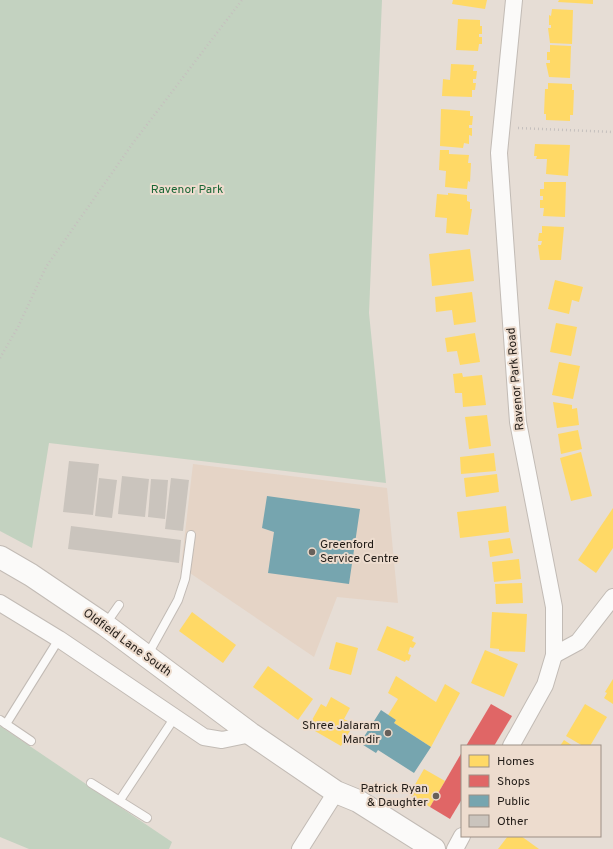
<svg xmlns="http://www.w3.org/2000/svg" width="613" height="849" viewBox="0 0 613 849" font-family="Overpass,sans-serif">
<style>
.built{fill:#e5d4c6}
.green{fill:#c3d2c0}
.homes{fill:#ffd966}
.shops{fill:#e06666}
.public{fill:#76a5af}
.building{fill:#cac4bd}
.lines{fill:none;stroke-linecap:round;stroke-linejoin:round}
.lane-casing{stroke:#c2bbb5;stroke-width:10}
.street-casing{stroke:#c2bbb5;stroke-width:18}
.secondary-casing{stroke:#c2bbb5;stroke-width:24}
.path{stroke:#c5c0be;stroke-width:2.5;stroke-dasharray:1 3;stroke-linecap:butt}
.lane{stroke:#fbfaf9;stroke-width:8}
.street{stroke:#fbfaf9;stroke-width:16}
.secondary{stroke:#fbfaf9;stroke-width:22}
.poi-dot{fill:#67605a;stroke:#eddcce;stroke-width:1.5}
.labels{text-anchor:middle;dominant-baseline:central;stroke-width:4;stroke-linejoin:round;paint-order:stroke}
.park-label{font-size:12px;fill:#196635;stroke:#eddcce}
.street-label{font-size:12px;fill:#221c17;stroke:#eddcce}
.poi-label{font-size:12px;fill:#221c17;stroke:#eddcce;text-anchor:end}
</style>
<rect width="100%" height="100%" fill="#e6ddd5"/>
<polygon class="built" points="193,464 387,488 398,603 337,597 314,657 181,567"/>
<g class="green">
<polygon points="0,0 382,0 369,313 386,483 49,443 32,548 0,531"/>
<polygon points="0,726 172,842 169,849 29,849 0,837"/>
</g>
<g class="homes">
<polygon points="453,0 487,0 485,9 452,4"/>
<polygon points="559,0 593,0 593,4 558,2"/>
<polygon points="552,9 573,10 572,44 550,43 548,28 551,28 551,25 549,25 549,15 551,16"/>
<polygon points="458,19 480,20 480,26 482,26 482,34 479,34 479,37 482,37 482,44 479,44 478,51 456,50"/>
<polygon points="550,45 571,46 570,78 549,77 546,63 550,63 550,60 547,60 547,52 550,52"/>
<polygon points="451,64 474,65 473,71 477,71 476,79 473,79 473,83 476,83 475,90 472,90 472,97 442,96 443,79 450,80"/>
<polygon points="548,83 572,84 572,90 574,90 573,115 570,115 570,121 546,120 546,114 544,114 545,89 548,89"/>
<polygon points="441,109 470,111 470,116 473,116 472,125 469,125 469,128 472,128 472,136 469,135 469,144 464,143 463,148 440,146"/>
<polygon points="535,144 570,145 568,176 546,174 547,159 536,159 537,156 534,156"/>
<polygon points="440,150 449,150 449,154 469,155 468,163 471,163 470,182 468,181 467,189 445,187 446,171 439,170"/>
<polygon points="544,182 566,182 565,217 543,216 544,208 540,208 540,200 543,200 543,196 540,196 540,189 544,189"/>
<polygon points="448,193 467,195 467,201 470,202 470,209 472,209 468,235 446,233 447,218 435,217 437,194 448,195"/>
<polygon points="542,226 564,227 561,260 540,260 538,245 541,245 542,241 538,241 539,233 542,233"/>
<polygon points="470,249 474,281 432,286 429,254"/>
<polygon points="555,280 583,287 579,302 572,300 569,314 548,309"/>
<polygon points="472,292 476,322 454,325 452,310 436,312 435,297"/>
<polygon points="556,323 577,327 571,356 550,352"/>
<polygon points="475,333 480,362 460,365 457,351 447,352 445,338"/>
<polygon points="559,362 580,366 573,399 552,395"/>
<polygon points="462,373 463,377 482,375 486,405 463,407 462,393 455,393 453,374"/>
<polygon points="553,402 572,405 572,409 577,408 579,425 557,428"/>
<polygon points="487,415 491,446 469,449 465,417"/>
<polygon points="578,430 582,449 561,454 558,434"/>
<polygon points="581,452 592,496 571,501 560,458"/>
<polygon points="494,453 496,471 461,474 460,457"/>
<polygon points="497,474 499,492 466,497 464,478"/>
<polygon points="506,506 509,532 460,538 457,512"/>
<polygon points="613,508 613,548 596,573 578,560"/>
<polygon points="510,538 513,553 490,557 488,541"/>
<polygon points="519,559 521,579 494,582 492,562"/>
<polygon points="522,583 523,603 496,604 495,584"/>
<polygon points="192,612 236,645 223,663 179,631"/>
<polygon points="492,612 527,614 525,652 499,651 499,649 490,648"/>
<polygon points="387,626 414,637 412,641 416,643 413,648 410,647 408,654 411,655 409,661 406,660 405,662 377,650"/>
<polygon points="336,642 358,648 351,675 329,669"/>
<polygon points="485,650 518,664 504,697 471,683"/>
<polygon points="268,666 313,699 298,720 253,687"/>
<polygon points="396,676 436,702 445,684 460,693 431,747 394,723 396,720 388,715 398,699 388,693"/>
<polygon points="613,679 613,704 604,698 607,693 605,692"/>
<polygon points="331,697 350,708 344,719 354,724 341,746 308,727 321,704 326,707"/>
<polygon points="585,704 607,717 590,746 583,746 566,736"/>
<polygon points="564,740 573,746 560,746"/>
<polygon points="424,769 445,781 430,807 409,795"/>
<polygon points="508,836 521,836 539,849 498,849"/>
</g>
<g class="shops">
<polygon points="491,704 512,716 494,746 466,746"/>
<polygon points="462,752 462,799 450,819 430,807"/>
</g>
<g class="public">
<polygon points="267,496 360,509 349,584 268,573 274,532 262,528"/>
<polygon points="381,710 396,720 394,723 431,747 414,773 378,750 376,753 360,743"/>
</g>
<g class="building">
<polygon points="69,461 99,464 93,515 63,512"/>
<polygon points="122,476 149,479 145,517 118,514"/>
<polygon points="99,478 117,480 112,518 95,516"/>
<polygon points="171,478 189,480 183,531 165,529"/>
<polygon points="151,479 168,480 165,519 148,517"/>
<polygon points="71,526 181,540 179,563 68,549"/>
</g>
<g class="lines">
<defs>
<g id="lane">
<polyline points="105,625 119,605"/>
<polyline points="147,656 178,600 185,579 191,535"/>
<polyline points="0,720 31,741"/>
<polyline points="6,724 59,639"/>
<polyline points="91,783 147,818"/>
<polyline points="120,800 175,717"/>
</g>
<g id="street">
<polyline points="0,603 59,639 204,737 222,740 251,734"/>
<polyline points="554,655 578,642 613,597"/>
<polyline points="511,746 545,685 554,655 554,607 518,422 499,153 514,0"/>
<polyline points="300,849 336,792"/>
<polyline points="455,849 462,836"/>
</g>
<polyline id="secondary" points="0,557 31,575 105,625 251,734 336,792 358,801 434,849"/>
</defs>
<use href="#lane" class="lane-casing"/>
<use href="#street" class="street-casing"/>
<use href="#secondary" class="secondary-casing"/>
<g class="path">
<polyline points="518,128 613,132"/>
<polyline points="0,358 18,327 46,267 133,143 242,0"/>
</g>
<use href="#lane" class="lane"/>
<use href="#street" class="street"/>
<use href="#secondary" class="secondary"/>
</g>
<g class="poi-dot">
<circle cx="312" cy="552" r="4"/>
<circle cx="388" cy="733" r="4"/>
<circle cx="436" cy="796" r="4"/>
</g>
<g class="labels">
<g class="park-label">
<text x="187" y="190">Ravenor Park</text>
</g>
<g class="street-label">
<text transform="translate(516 379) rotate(-95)">Ravenor Park Road</text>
<text transform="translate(127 643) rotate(36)">Oldfield Lane South</text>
</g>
<g class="poi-label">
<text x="320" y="545" text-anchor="start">Greenford<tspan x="320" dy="14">Service Centre</tspan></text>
<text x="380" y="726">Shree Jalaram<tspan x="380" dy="14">Mandir</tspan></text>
<text x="428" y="789">Patrick Ryan<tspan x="428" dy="14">&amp; Daughter</tspan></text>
</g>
</g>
<rect x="461" y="745" width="140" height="92" fill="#eddcce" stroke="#9c8f85"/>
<rect x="469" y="755" width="20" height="12" fill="#ffd966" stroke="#9c8f85"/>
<text x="497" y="765" font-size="12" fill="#221c17">Homes</text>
<rect x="469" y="775" width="20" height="12" fill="#e06666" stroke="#9c8f85"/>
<text x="497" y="785" font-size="12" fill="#221c17">Shops</text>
<rect x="469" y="795" width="20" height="12" fill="#76a5af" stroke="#9c8f85"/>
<text x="497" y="805" font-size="12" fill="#221c17">Public</text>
<rect x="469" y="815" width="20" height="12" fill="#cac4bd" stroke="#9c8f85"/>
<text x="497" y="825" font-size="12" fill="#221c17">Other</text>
</svg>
